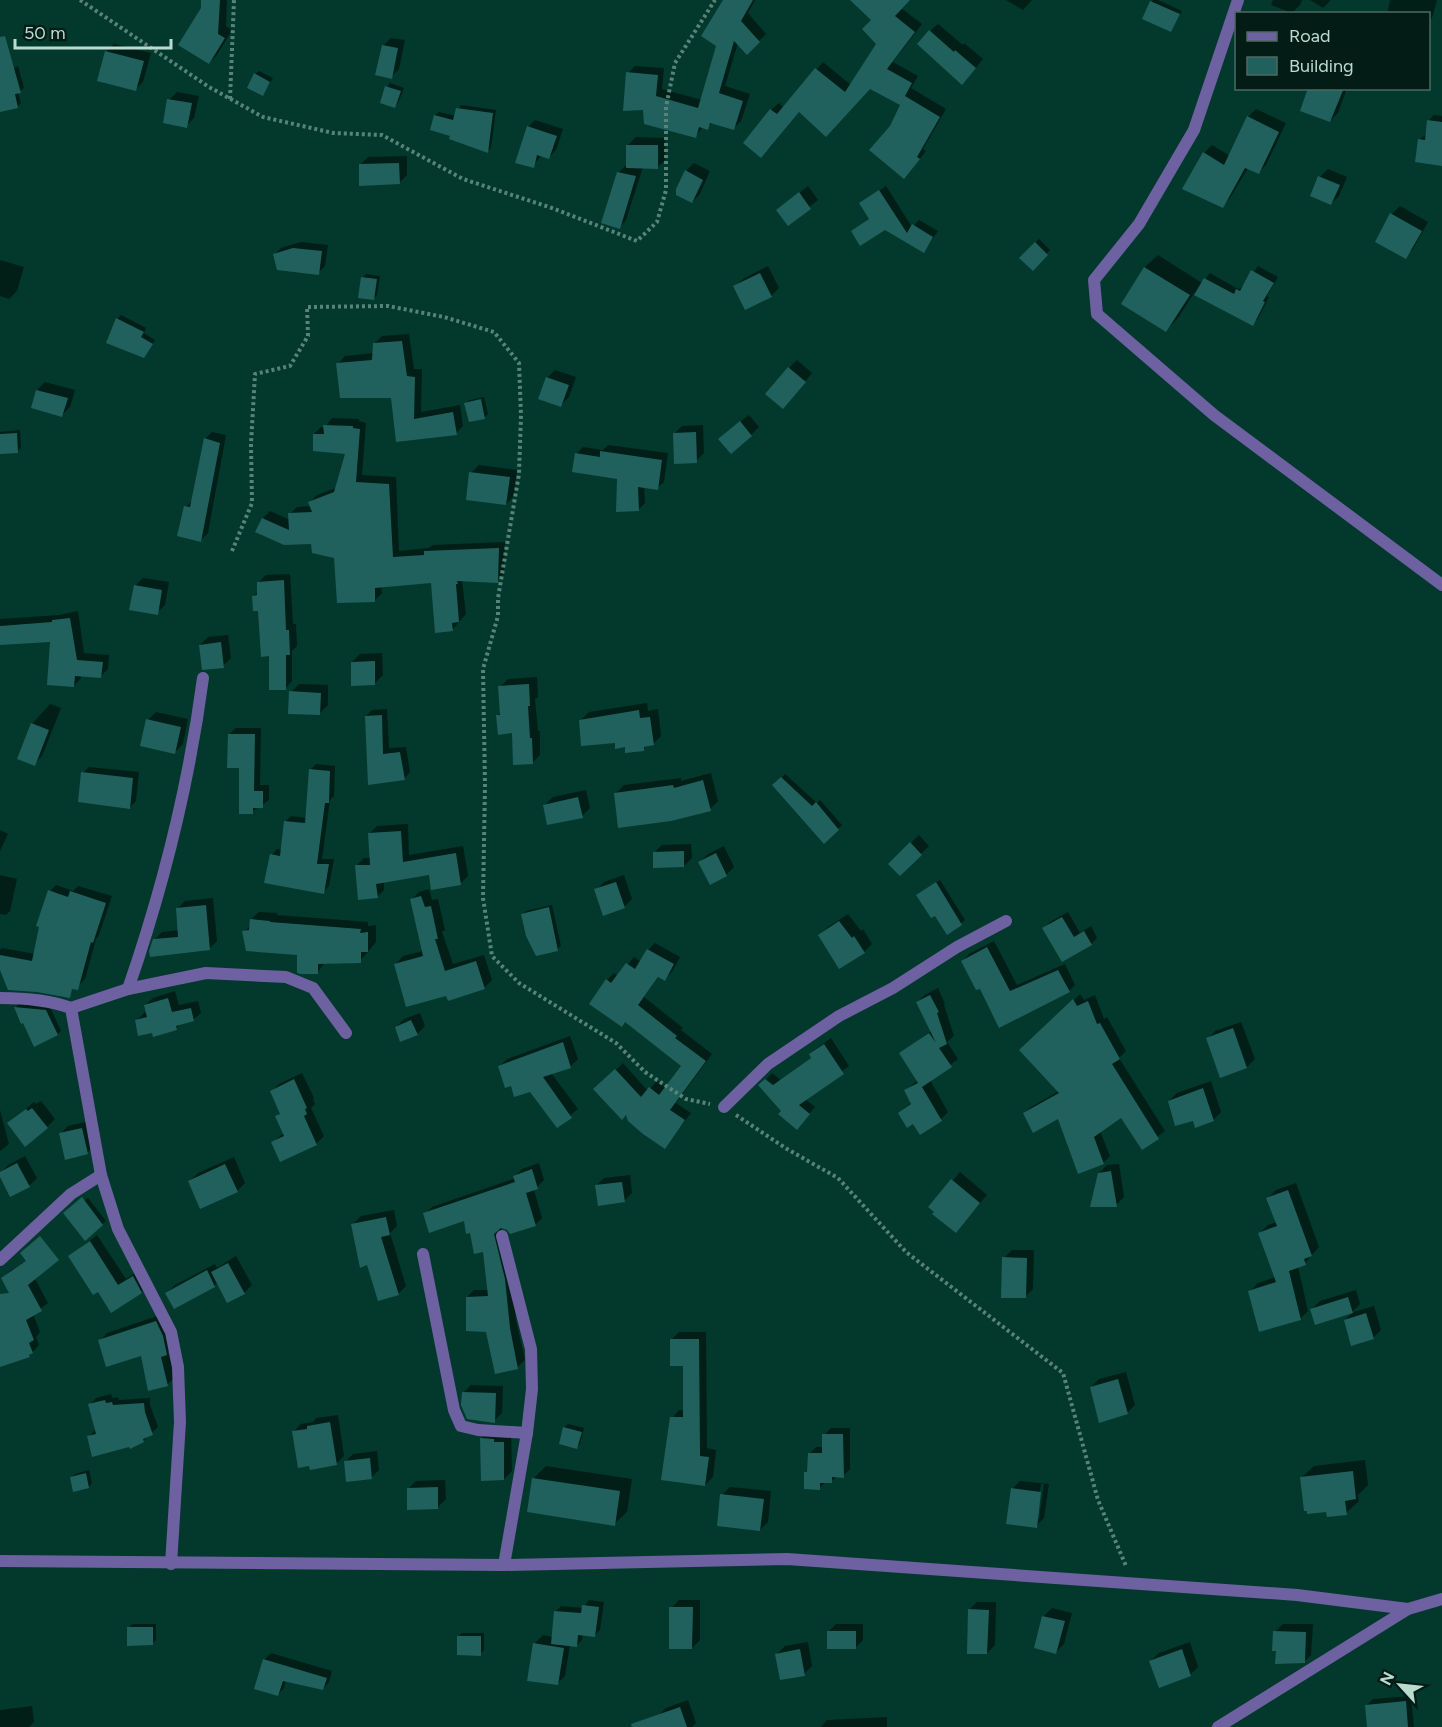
<svg xmlns="http://www.w3.org/2000/svg" width="1442" height="1727" viewBox="0 0 1442 1727" font-family="Figtree,sans-serif">
<style>
.shadow{fill:#0007;fill-rule:evenodd}
.building{fill:#20615e}
.lines{fill:none;stroke-linecap:round;stroke-linejoin:round}
.path{stroke:#588478;stroke-width:4;stroke-dasharray:3 3;stroke-linecap:butt}
.street{stroke:#6d61a1;stroke-width:12}
</style>
<rect width="100%" height="100%" fill="#02392c"/>
<g class="shadow">
<polygon points="203,0 227,0 226,26 232,30 217,55 209,63"/>
<polygon points="725,0 755,0 748,13 766,34 747,53 738,43 725,86 750,94 741,121 733,129 713,122 707,128 703,127 695,137 645,108 628,73 635,66 664,68 662,89 702,100 718,45"/>
<polygon points="864,0 909,0 901,8 922,24 893,62 918,76 911,88 946,109 923,149 926,151 911,170 891,127 902,104 870,87 799,111 769,149 771,110 779,103 784,108 823,62 851,85 878,44 873,19"/>
<polygon points="1006,0 1032,0 1023,10"/>
<polygon points="1153,0 1158,0 1182,11 1171,30 1151,2"/>
<polygon points="1273,0 1302,0 1300,5 1292,13 1271,5"/>
<polygon points="1310,0 1331,0 1323,8"/>
<polygon points="1390,0 1437,0 1432,18 1428,21 1428,14 1387,14"/>
<polygon points="938,24 963,45 964,43 983,59 970,75 930,31"/>
<polygon points="391,38 405,40 399,69 391,77 383,46"/>
<polygon points="114,44 151,53 143,82 135,90 106,52"/>
<polygon points="18,66 24,88 18,92 21,103 17,107 0,111 0,74"/>
<polygon points="259,71 273,78 263,94 255,74"/>
<polygon points="390,83 404,88 398,103 395,106 387,87"/>
<polygon points="1310,88 1347,88 1338,113 1330,121"/>
<polygon points="177,92 199,96 194,118 186,126 169,100"/>
<polygon points="461,105 496,110 491,148 487,151 452,135 435,115 439,112 456,116"/>
<polygon points="1256,109 1286,123 1266,165 1258,173 1248,168 1230,198 1222,206 1204,153 1212,145 1230,156 1248,117"/>
<polygon points="1434,115 1442,116 1442,164 1420,139 1427,134 1428,121"/>
<polygon points="535,120 563,129 556,150 548,158 542,155 533,166 528,127"/>
<polygon points="636,137 665,138 665,160 657,168 643,167 626,220 620,227 618,173 625,166 627,166 628,145"/>
<polygon points="407,156 407,175 399,183 360,165 368,157"/>
<polygon points="694,163 710,171 700,194 692,202 686,171"/>
<polygon points="1328,169 1347,177 1339,196 1331,204 1312,195 1320,177"/>
<polygon points="808,186 818,200 788,224 778,210"/>
<polygon points="886,186 912,227 919,220 938,231 924,251 885,228 853,232 870,218 861,204"/>
<polygon points="1400,206 1428,222 1413,249 1405,257 1392,214"/>
<polygon points="1039,239 1050,250 1033,269 1021,258"/>
<polygon points="301,242 328,245 325,266 318,273 275,254 281,248"/>
<polygon points="1158,255 1202,283 1210,273 1238,289 1244,286 1258,266 1278,277 1267,296 1269,297 1258,319 1252,324 1194,293 1178,318 1166,330 1123,303 1145,267"/>
<polygon points="0,260 24,267 17,291 9,299 0,296"/>
<polygon points="768,266 779,288 771,296 735,287 743,279"/>
<polygon points="366,274 380,276 377,295 374,298 363,278"/>
<polygon points="121,315 146,328 144,333 155,340 147,352 117,319"/>
<polygon points="409,334 414,369 422,369 421,412 460,405 463,426 456,433 398,440 393,397 338,364 345,356 374,353 374,344 382,336"/>
<polygon points="797,360 812,373 791,399 789,368"/>
<polygon points="555,370 576,377 569,397 561,405 547,378"/>
<polygon points="45,382 75,390 70,407 62,415 37,390"/>
<polygon points="484,397 488,414 484,418 466,403 470,400"/>
<polygon points="749,415 759,427 751,435 728,431"/>
<polygon points="332,418 359,419 359,421 366,423 362,475 396,477 399,551 429,548 433,545 505,542 504,574 497,581 462,580 466,614 452,630 432,581 381,586 382,593 375,600 336,556 312,542 257,531 263,518 270,511 290,520 290,514 297,507 312,506 310,502 317,495 336,488 347,453 314,434 321,427 325,427"/>
<polygon points="703,425 704,453 696,461 674,434 682,426"/>
<polygon points="20,430 21,448 17,452 0,453 0,432"/>
<polygon points="212,432 226,435 208,533 201,540 186,507 193,500 205,439"/>
<polygon points="608,445 668,453 664,482 657,488 644,487 645,503 638,510 618,478 576,454 583,447 603,450"/>
<polygon points="479,465 517,470 514,496 506,504 471,473"/>
<polygon points="290,574 293,624 296,624 297,646 292,651 292,681 285,689 270,655 260,609 253,596 259,591 258,583 266,575"/>
<polygon points="143,578 169,582 165,605 157,613 135,586"/>
<polygon points="78,611 84,653 109,655 108,669 101,676 81,675 81,678 74,686 52,640 0,644 0,619 59,615"/>
<polygon points="228,635 231,658 223,666 200,645 208,637"/>
<polygon points="382,653 383,675 375,683 352,662 360,654"/>
<polygon points="537,677 538,697 535,699 538,731 540,731 540,755 532,763 513,732 498,715 501,712 500,687 508,679"/>
<polygon points="299,684 328,685 328,705 320,713 291,692"/>
<polygon points="647,703 648,711 658,709 661,736 653,744 648,745 643,749 616,741 581,720 589,712"/>
<polygon points="50,704 61,708 42,756 34,764 32,724"/>
<polygon points="387,709 389,748 406,747 410,772 404,779 369,784 366,716 372,710"/>
<polygon points="156,712 188,719 183,744 175,752 148,720"/>
<polygon points="236,728 261,728 260,785 269,785 269,800 252,812 229,734"/>
<polygon points="316,764 335,766 334,796 330,800 322,859 334,859 329,886 323,892 272,855 277,849 282,850 285,822 291,816 307,818 310,770"/>
<polygon points="89,767 139,772 136,801 129,808 83,773"/>
<polygon points="711,773 718,801 710,809 616,793 624,785 681,778 681,781"/>
<polygon points="785,774 817,803 820,800 842,825 824,842 774,785"/>
<polygon points="586,790 590,808 582,816 545,805 553,797"/>
<polygon points="408,824 409,855 463,846 468,876 461,883 430,873 384,881 384,890 377,897 357,865 364,858 371,858 370,833 377,826"/>
<polygon points="0,830 8,834 0,851"/>
<polygon points="919,835 929,846 900,874 890,864"/>
<polygon points="691,844 692,858 684,866 654,853 662,845"/>
<polygon points="724,846 734,867 726,875 700,862 708,854"/>
<polygon points="0,875 17,879 10,911 6,915 0,914"/>
<polygon points="624,875 632,899 624,907 596,890 604,882"/>
<polygon points="940,880 965,920 948,933 921,892"/>
<polygon points="56,885 73,891 78,886 112,896 99,935 96,939 85,979 78,986 0,966 0,950 2,948 35,954 50,891"/>
<polygon points="429,889 432,900 438,899 445,930 442,932 453,964 484,955 492,980 484,988 447,994 396,964 403,956 423,951 411,900 419,892"/>
<polygon points="213,898 217,941 209,949 154,940 162,932 179,930 177,909 185,901"/>
<polygon points="552,905 561,946 557,949 522,914 526,911"/>
<polygon points="259,912 277,913 277,915 368,922 368,926 376,925 376,942 360,961 325,962 318,972 299,954 244,932 251,925 251,919"/>
<polygon points="1068,912 1080,933 1091,926 1097,938 1091,944 1044,928 1050,922"/>
<polygon points="848,914 861,931 863,929 872,944 864,952 820,935 828,927"/>
<polygon points="994,941 1017,985 1065,964 1075,985 1069,991 1000,1026 980,987 963,961 969,954"/>
<polygon points="655,943 680,957 672,972 665,979 659,976 644,997 683,1028 681,1030 712,1054 676,1103 691,1113 665,1147 627,1113 595,1089 623,1063 648,1091 657,1081 666,1088 683,1065 607,980 614,973 618,976 634,957 641,962 648,950"/>
<polygon points="938,988 945,1004 944,1005 954,1036 947,1042 958,1059 930,1080 948,1112 941,1119 913,1122 899,1113 912,1102 906,1090 918,1080 901,1053 931,1031 917,1002 925,995"/>
<polygon points="175,991 179,1005 198,1001 201,1013 193,1020 181,1023 176,1028 153,1031 136,1021 144,1013 147,1012 145,1005 153,998"/>
<polygon points="1080,994 1084,1000 1095,995 1104,1019 1107,1017 1126,1051 1119,1058 1165,1131 1142,1148 1122,1116 1100,1131 1110,1156 1103,1163 1059,1117 1024,1113 1031,1107 1059,1091 1021,1050"/>
<polygon points="19,1004 50,1007 61,1031 57,1034 24,1021 22,1022 16,1007"/>
<polygon points="420,1013 425,1026 417,1034 396,1027 404,1019"/>
<polygon points="1241,1022 1255,1059 1247,1067 1221,1076 1208,1039 1215,1031"/>
<polygon points="570,1036 578,1059 571,1066 551,1073 578,1109 557,1126 531,1091 512,1084 500,1066 507,1059"/>
<polygon points="831,1038 849,1066 805,1099 815,1107 803,1121 783,1110 761,1085 772,1073 781,1080 812,1057 810,1054 817,1048"/>
<polygon points="302,1073 314,1098 313,1100 315,1104 311,1108 324,1136 316,1144 273,1142 284,1133 277,1117 281,1112 271,1092 279,1084"/>
<polygon points="1211,1081 1221,1112 1213,1120 1194,1119 1169,1101 1177,1093"/>
<polygon points="41,1101 55,1119 47,1127 9,1123 34,1102 36,1104"/>
<polygon points="0,1110 9,1144 0,1151"/>
<polygon points="90,1121 95,1145 87,1153 60,1134 68,1126"/>
<polygon points="25,1156 37,1178 29,1186 0,1174 8,1165"/>
<polygon points="234,1157 245,1183 237,1191 190,1181 198,1173"/>
<polygon points="539,1163 544,1180 534,1190 542,1218 535,1225 508,1229 501,1227 511,1272 516,1320 525,1360 517,1367 487,1330 467,1297 474,1290 489,1290 484,1250 465,1219 425,1214 432,1207 516,1178 515,1176 522,1169"/>
<polygon points="1119,1164 1124,1197 1116,1205 1099,1173 1107,1165"/>
<polygon points="960,1172 987,1195 963,1223 930,1207"/>
<polygon points="630,1175 632,1193 624,1201 596,1186 604,1178"/>
<polygon points="1296,1183 1319,1247 1305,1263 1298,1266 1308,1311 1300,1319 1250,1291 1258,1283 1276,1277 1260,1233 1268,1225 1277,1222 1268,1198 1276,1190"/>
<polygon points="88,1198 106,1221 86,1238 71,1212"/>
<polygon points="394,1210 397,1226 390,1233 406,1286 398,1294 353,1224 361,1216"/>
<polygon points="97,1235 126,1279 140,1270 148,1285 141,1292 99,1290 70,1256"/>
<polygon points="1012,1250 1034,1250 1033,1289 1025,1297 1004,1258"/>
<polygon points="236,1256 252,1285 244,1293 218,1282 214,1286 167,1293 175,1285 215,1264 217,1268"/>
<polygon points="26,1262 48,1303 33,1314 40,1332 36,1337 39,1345 29,1356 0,1365 0,1300 12,1296 3,1278 10,1271"/>
<polygon points="1356,1290 1360,1304 1352,1312 1312,1309 1320,1301"/>
<polygon points="1374,1306 1381,1330 1373,1338 1345,1320 1353,1312"/>
<polygon points="163,1314 174,1346 168,1352 175,1377 167,1385 142,1354 100,1341 107,1333"/>
<polygon points="679,1332 706,1332 707,1448 716,1450 713,1477 705,1485 672,1418 679,1410 685,1410 684,1364 671,1340"/>
<polygon points="1126,1372 1135,1405 1127,1413 1091,1387 1099,1379"/>
<polygon points="471,1385 503,1386 502,1413 494,1421 463,1393"/>
<polygon points="111,1394 112,1398 118,1397 119,1400 150,1398 150,1405 158,1427 143,1441 89,1437 95,1430 90,1405 96,1398"/>
<polygon points="338,1415 344,1456 336,1464 311,1464 293,1432 301,1424 313,1422 316,1418"/>
<polygon points="568,1424 584,1428 580,1444 577,1447 564,1428"/>
<polygon points="831,1428 850,1428 850,1469 843,1476 837,1476 831,1482 826,1482 819,1488 806,1472 809,1469 809,1454 816,1447 823,1447 824,1435"/>
<polygon points="489,1431 511,1434 512,1471 504,1479 481,1439"/>
<polygon points="377,1451 379,1470 371,1478 345,1462 353,1454"/>
<polygon points="1365,1460 1368,1485 1358,1495 1359,1501 1346,1513 1328,1510 1301,1478 1314,1466"/>
<polygon points="546,1466 632,1479 627,1512 614,1524 534,1478"/>
<polygon points="89,1470 92,1483 89,1487 71,1477 75,1474"/>
<polygon points="445,1480 446,1499 438,1507 408,1489 416,1481"/>
<path d="M1020,1481l29,3 -5,34 -8,8 -24,-37zM1041,1484h3l-5,35h-3z"/>
<polygon points="730,1487 771,1491 768,1522 760,1530 722,1495"/>
<polygon points="589,1600 604,1602 600,1630 595,1635 583,1634 582,1640 576,1646 570,1645 565,1676 557,1684 535,1643 543,1635 553,1637 556,1611 561,1606 583,1608"/>
<polygon points="679,1600 700,1600 700,1640 692,1648 671,1608"/>
<polygon points="977,1602 996,1602 995,1645 987,1653 969,1610"/>
<polygon points="1052,1608 1072,1613 1064,1644 1056,1652 1036,1647 1044,1616"/>
<polygon points="132,1624 156,1624 156,1640 152,1643 129,1628"/>
<polygon points="836,1624 863,1624 863,1640 855,1648 828,1632"/>
<polygon points="1283,1624 1313,1624 1311,1655 1303,1663 1275,1632"/>
<polygon points="462,1633 484,1633 484,1650 480,1654 459,1636"/>
<polygon points="808,1642 812,1666 804,1674 777,1654 785,1646"/>
<polygon points="1190,1642 1198,1667 1190,1675 1151,1661 1159,1653"/>
<polygon points="271,1653 332,1671 329,1682 323,1689 286,1680 284,1688 278,1694 264,1660"/>
<polygon points="1411,1696 1414,1727 1369,1727 1367,1705 1373,1699"/>
<polygon points="688,1700 696,1723 692,1727 661,1727 658,1716 666,1708"/>
<polygon points="32,1706 34,1722 29,1727 0,1727 0,1710"/>
<polygon points="887,1717 887,1727 821,1727 827,1720"/>
</g>
<g class="building">
<polygon points="201,0 220,0 218,34 225,38 209,64 178,45 201,8"/>
<polygon points="723,0 753,0 741,21 760,42 747,55 734,41 719,93 743,101 734,130 710,123 708,130 699,127 696,138 644,124 643,110 623,111 626,72 658,75 656,96 698,108 716,46 701,36"/>
<polygon points="850,0 910,0 895,16 915,32 887,69 912,83 905,96 940,117 917,157 920,159 904,179 869,150 890,126 900,105 870,89 826,137 799,112 761,158 743,143 770,109 777,114 815,68 845,92 876,44 862,29 871,20"/>
<polygon points="1150,1 1180,14 1171,32 1142,19"/>
<polygon points="929,30 954,52 955,50 976,68 962,85 917,44"/>
<polygon points="5,36 21,93 15,94 18,108 0,112 0,37"/>
<polygon points="382,45 398,48 392,79 375,75"/>
<polygon points="105,51 144,61 136,91 97,81"/>
<polygon points="254,73 270,82 263,96 247,88"/>
<polygon points="385,86 401,91 395,108 380,103"/>
<polygon points="1308,88 1344,88 1330,122 1300,111"/>
<polygon points="167,99 192,103 187,128 163,123"/>
<polygon points="456,108 493,113 488,153 449,139 450,136 430,130 434,115 453,120"/>
<polygon points="1247,116 1279,132 1259,174 1245,168 1223,208 1182,189 1203,152 1224,165"/>
<polygon points="1427,120 1442,122 1442,166 1415,162 1418,139 1425,140"/>
<polygon points="527,126 557,136 549,159 537,155 534,168 515,163"/>
<polygon points="626,145 658,145 658,169 626,168"/>
<polygon points="399,163 400,184 359,186 359,164"/>
<polygon points="685,170 703,180 692,203 676,195 676,189"/>
<polygon points="617,172 636,176 620,229 601,223"/>
<polygon points="1318,176 1340,185 1331,205 1310,196"/>
<polygon points="879,190 907,233 912,224 933,237 924,253 885,230 860,246 851,231 869,219 859,203"/>
<polygon points="799,192 811,209 788,226 776,210"/>
<polygon points="1390,213 1422,231 1406,259 1375,242"/>
<polygon points="1035,242 1048,255 1033,271 1019,258"/>
<polygon points="293,248 322,251 319,275 277,270 273,254"/>
<polygon points="1144,267 1190,295 1166,332 1121,304"/>
<polygon points="1251,270 1274,283 1263,301 1265,302 1253,326 1194,295 1204,278 1234,294 1236,289 1240,291"/>
<polygon points="760,273 772,297 745,310 733,286"/>
<polygon points="361,277 377,279 374,300 358,298"/>
<polygon points="116,318 144,332 141,337 153,344 144,358 106,343"/>
<polygon points="402,341 407,376 415,377 414,419 453,412 457,435 396,442 391,398 340,398 336,363 372,360 373,343"/>
<polygon points="788,367 806,382 783,409 765,394"/>
<polygon points="546,377 569,385 561,407 538,399"/>
<polygon points="36,390 68,398 62,417 31,408"/>
<polygon points="481,399 485,419 469,422 464,403"/>
<polygon points="740,421 752,436 731,454 718,439"/>
<polygon points="323,425 353,426 353,428 360,429 356,482 389,484 393,557 424,555 424,551 499,548 498,583 457,581 458,584 456,584 459,622 452,623 453,631 435,633 431,583 375,588 375,602 337,603 334,558 312,553 311,544 284,545 255,532 262,518 289,530 288,513 312,512 308,502 334,492 345,454 313,451 313,434 324,434"/>
<polygon points="696,432 697,463 674,464 673,433"/>
<polygon points="17,433 18,453 0,454 0,434"/>
<polygon points="204,438 220,443 201,542 177,536 184,506 190,507"/>
<polygon points="600,451 662,460 658,490 638,487 639,511 616,512 617,479 572,472 575,453 600,457"/>
<polygon points="469,472 510,477 506,505 466,500"/>
<polygon points="284,580 286,630 289,630 290,655 286,655 286,690 269,690 269,656 261,657 258,611 253,611 252,596 257,595 257,582"/>
<polygon points="134,585 162,590 158,615 129,610"/>
<polygon points="70,618 77,660 103,662 101,678 75,676 74,687 47,685 50,642 0,645 0,626 52,622 52,620"/>
<polygon points="221,642 224,668 202,670 199,645"/>
<polygon points="375,661 375,685 351,686 351,662"/>
<polygon points="529,684 530,706 528,706 530,738 532,738 533,764 513,765 512,733 498,735 496,715 500,715 498,686"/>
<polygon points="289,691 321,693 320,715 288,714"/>
<polygon points="639,710 640,718 650,717 654,745 644,747 644,751 625,753 625,747 615,749 615,743 581,746 579,720"/>
<polygon points="382,715 383,754 400,752 405,780 368,785 365,716"/>
<polygon points="146,719 181,727 175,754 140,746"/>
<polygon points="31,723 49,730 35,766 17,759"/>
<polygon points="228,734 255,734 254,791 263,791 263,808 253,808 253,814 239,814 239,768 227,768"/>
<polygon points="309,769 330,771 329,803 325,803 317,864 329,864 324,894 264,883 270,854 280,856 284,821 305,823"/>
<polygon points="81,772 133,778 130,809 78,802"/>
<polygon points="781,777 812,806 816,802 839,830 824,844 772,785"/>
<polygon points="703,780 711,811 671,821 618,828 614,793 673,785 674,788"/>
<polygon points="578,797 583,818 547,825 543,805"/>
<polygon points="401,831 403,862 456,853 461,885 431,890 429,875 376,884 378,898 358,900 355,865 370,865 368,833"/>
<polygon points="910,842 922,855 900,876 888,864"/>
<polygon points="684,851 684,867 653,868 653,852"/>
<polygon points="716,853 727,876 710,885 698,862"/>
<polygon points="616,882 625,908 603,916 594,889"/>
<polygon points="936,882 962,925 947,935 935,916 931,918 916,895"/>
<polygon points="48,890 68,897 70,891 106,903 93,943 91,942 78,990 72,989 70,998 37,992 8,990 0,970 0,955 32,961 39,927 36,926"/>
<polygon points="421,896 425,907 431,906 438,939 435,939 445,971 476,961 485,989 448,1001 446,996 406,1007 394,964 423,956 410,899"/>
<polygon points="206,905 210,950 150,957 149,951 153,939 178,937 176,908"/>
<polygon points="549,907 558,951 536,956 526,936 521,914"/>
<polygon points="1062,917 1074,937 1084,931 1092,945 1062,962 1042,928"/>
<polygon points="250,919 270,921 270,922 361,929 360,933 368,932 368,952 361,952 361,963 318,964 318,974 301,974 297,973 297,955 246,951 242,931 249,930"/>
<polygon points="839,921 852,938 854,936 865,953 839,969 818,935"/>
<polygon points="987,947 1010,991 1058,970 1070,992 999,1028 980,989 976,990 961,961"/>
<polygon points="647,949 674,964 665,981 658,977 638,1005 677,1036 675,1038 706,1061 670,1110 685,1120 665,1149 643,1134 628,1121 626,1115 622,1120 593,1089 615,1069 641,1097 649,1087 659,1095 681,1066 625,1022 622,1027 589,1004 606,979 611,983 626,963 635,969"/>
<polygon points="930,995 939,1012 937,1013 947,1044 939,1048 952,1067 922,1087 942,1121 920,1135 913,1124 907,1128 898,1113 911,1104 904,1090 918,1083 899,1053 929,1033 936,1043 916,1002"/>
<polygon points="168,998 172,1012 191,1008 194,1021 176,1026 177,1030 153,1037 152,1033 138,1036 135,1020 147,1017 144,1005"/>
<polygon points="1073,999 1077,1006 1088,1001 1097,1024 1100,1023 1120,1059 1112,1064 1159,1139 1142,1150 1121,1118 1094,1137 1104,1164 1078,1174 1058,1119 1033,1133 1023,1113 1059,1093 1019,1050"/>
<polygon points="14,1007 46,1010 58,1035 34,1047 23,1023 21,1024"/>
<polygon points="411,1020 418,1035 400,1042 395,1027"/>
<polygon points="1233,1028 1247,1068 1220,1078 1206,1038"/>
<polygon points="563,1042 571,1068 543,1077 572,1118 557,1128 530,1092 514,1097 511,1086 505,1088 498,1066"/>
<polygon points="824,1044 844,1074 799,1105 810,1114 797,1130 778,1114 781,1111 758,1085 765,1079 773,1085 811,1058 809,1054"/>
<polygon points="294,1079 307,1108 305,1109 307,1114 304,1116 317,1145 280,1162 271,1142 284,1136 275,1116 280,1114 270,1091"/>
<polygon points="1203,1088 1214,1121 1195,1128 1193,1121 1175,1126 1168,1101"/>
<polygon points="32,1108 48,1128 25,1147 7,1123 26,1109 28,1111"/>
<polygon points="82,1128 88,1154 65,1160 59,1133"/>
<polygon points="17,1163 30,1187 10,1197 0,1177 0,1172"/>
<polygon points="225,1164 238,1192 200,1209 188,1181"/>
<polygon points="532,1169 538,1189 526,1193 536,1226 510,1234 507,1230 501,1228 494,1234 505,1279 510,1328 518,1369 495,1374 486,1332 466,1331 466,1297 488,1296 483,1252 474,1254 470,1233 466,1234 464,1221 429,1233 423,1213 515,1182 513,1176"/>
<polygon points="1111,1171 1117,1207 1090,1207 1098,1173"/>
<polygon points="951,1179 980,1203 956,1233 932,1214 934,1212 928,1207"/>
<polygon points="622,1182 625,1202 598,1206 595,1185"/>
<polygon points="1288,1190 1312,1256 1304,1259 1306,1265 1289,1271 1301,1320 1259,1332 1248,1291 1276,1282 1258,1233 1277,1226 1266,1198"/>
<polygon points="82,1197 103,1225 85,1241 63,1213"/>
<polygon points="386,1217 390,1235 381,1237 399,1295 378,1301 367,1265 360,1268 351,1224"/>
<polygon points="40,1236 59,1260 28,1285 42,1311 26,1320 34,1340 29,1343 33,1353 29,1355 30,1357 0,1367 0,1294 9,1293 1,1278 26,1261 20,1253"/>
<polygon points="90,1241 118,1285 133,1276 142,1293 111,1313 98,1292 93,1295 68,1256"/>
<polygon points="1002,1257 1027,1258 1026,1298 1001,1298"/>
<polygon points="228,1263 245,1294 227,1303 211,1272"/>
<polygon points="207,1270 215,1287 174,1309 165,1293"/>
<polygon points="1348,1297 1353,1313 1315,1325 1310,1309"/>
<polygon points="1366,1313 1374,1339 1351,1346 1344,1320"/>
<polygon points="156,1321 163,1336 167,1355 161,1357 168,1386 148,1391 141,1356 106,1367 98,1340"/>
<polygon points="670,1339 699,1339 700,1456 709,1457 705,1486 661,1480 670,1417 683,1417 683,1366 670,1366"/>
<polygon points="1118,1379 1128,1414 1099,1423 1090,1387"/>
<polygon points="462,1392 496,1393 495,1423 467,1419 461,1405"/>
<polygon points="105,1400 106,1403 112,1402 113,1405 144,1403 145,1412 153,1435 143,1439 144,1442 130,1449 129,1447 92,1457 87,1436 96,1434 88,1404"/>
<polygon points="330,1422 337,1465 310,1470 309,1466 298,1468 292,1431 307,1429 307,1426"/>
<polygon points="563,1427 582,1432 577,1449 559,1444"/>
<polygon points="822,1434 843,1434 844,1478 832,1477 832,1483 820,1483 820,1490 804,1489 804,1472 807,1472 808,1453 822,1453"/>
<polygon points="480,1438 494,1439 494,1442 504,1442 504,1480 481,1481"/>
<polygon points="370,1458 372,1479 346,1482 344,1461"/>
<polygon points="1353,1471 1356,1499 1345,1501 1347,1515 1327,1517 1326,1512 1307,1514 1307,1511 1304,1511 1300,1477"/>
<polygon points="86,1473 89,1488 73,1492 70,1477"/>
<polygon points="532,1478 620,1491 615,1526 527,1512"/>
<polygon points="438,1487 438,1509 407,1510 407,1488"/>
<polygon points="1011,1488 1041,1492 1037,1528 1006,1524"/>
<polygon points="720,1494 764,1499 760,1531 717,1526"/>
<polygon points="582,1605 599,1607 595,1637 578,1635 577,1647 551,1644 554,1611 581,1613"/>
<polygon points="669,1607 693,1607 692,1649 669,1649"/>
<polygon points="968,1609 989,1610 987,1654 967,1654"/>
<polygon points="1042,1616 1065,1621 1056,1654 1034,1648"/>
<polygon points="127,1627 153,1627 153,1645 127,1646"/>
<rect x="827" y="1631" width="29" height="18"/>
<polygon points="1273,1631 1306,1632 1305,1663 1275,1664 1276,1651 1272,1651"/>
<polygon points="457,1636 481,1636 481,1656 457,1655"/>
<polygon points="533,1643 564,1648 558,1685 527,1681"/>
<polygon points="800,1649 805,1676 780,1680 775,1654"/>
<polygon points="1182,1649 1191,1676 1159,1688 1149,1661"/>
<polygon points="263,1659 327,1678 323,1690 283,1681 278,1696 254,1689"/>
<polygon points="1406,1701 1408,1727 1367,1727 1365,1705"/>
<polygon points="680,1707 687,1727 632,1727 631,1724"/>
</g>
<g class="lines">
<g class="path">
<polyline points="80,0 209,87 263,117 333,133 382,135 463,179 552,208 637,241 657,222 666,190 666,107 675,63 715,0"/>
<polyline points="230,99 234,0"/>
<polyline points="232,551 252,503 251,444 255,374 290,366 308,336 307,307 388,306 444,317 494,332 519,363 521,415 519,474 498,598 498,616 483,669 485,785 483,898 492,956 519,983 616,1043 645,1072 686,1099 710,1104"/>
<polyline points="736,1115 787,1149 838,1178 906,1252 1063,1373 1098,1500 1126,1566"/>
</g>
<g class="street">
<polyline points="1238,0 1194,130 1139,224 1094,280 1097,314 1214,415 1442,585"/>
<path d="M128,989c35,-101 61,-205 75,-311"/>
<path d="M0,998c24,0 49,2 71,10l30,167 17,54 53,103 7,35 2,55 -9,142"/>
<polyline points="71,1008 128,989 206,973 286,977 313,988 346,1033"/>
<polyline points="724,1107 768,1064 839,1016 893,988 957,947 1006,921"/>
<polyline points="502,1236 531,1349 532,1389 527,1433 504,1565"/>
<polyline points="423,1254 454,1410 461,1426 478,1430 527,1433"/>
<polyline points="0,1260 71,1194 101,1175"/>
<polyline points="0,1561 504,1565 787,1559 1297,1595 1408,1609 1442,1599"/>
<polyline points="1218,1727 1408,1609"/>
</g>
</g>
<rect x="1235" y="12" width="195" height="78" fill="#031d16" stroke="#4d6960" stroke-width="1.5"/>
<rect x="1247" y="32" width="30" height="9" fill="#6d61a1" stroke="#4d6960" stroke-width="1.5"/>
<text x="1289" y="42" font-size="18" fill="#bbdbcf">Road</text>
<rect x="1247" y="57" width="30" height="18" fill="#20615e" stroke="#4d6960" stroke-width="1.5"/>
<text x="1289" y="72" font-size="18" fill="#bbdbcf">Building</text>
<g transform="translate(1400 1685) rotate(297)" stroke="#031d16" stroke-width="4.5" paint-order="stroke">
<path d="M0-4.5L10 22L0 15L-10 22Z" fill="#bbdbcf"/>
<text y="-9" font-size="16" font-weight="bold" text-anchor="middle" fill="#bbdbcf">N</text>
</g>
<path d="M15 39v9h156v-9" fill="none" stroke="#bbdbcf" stroke-width="3"/>
<text x="24" y="39" font-size="18" fill="#bbdbcf" stroke="#031d16" stroke-width="4.5" paint-order="stroke">50 m</text>
</svg>
